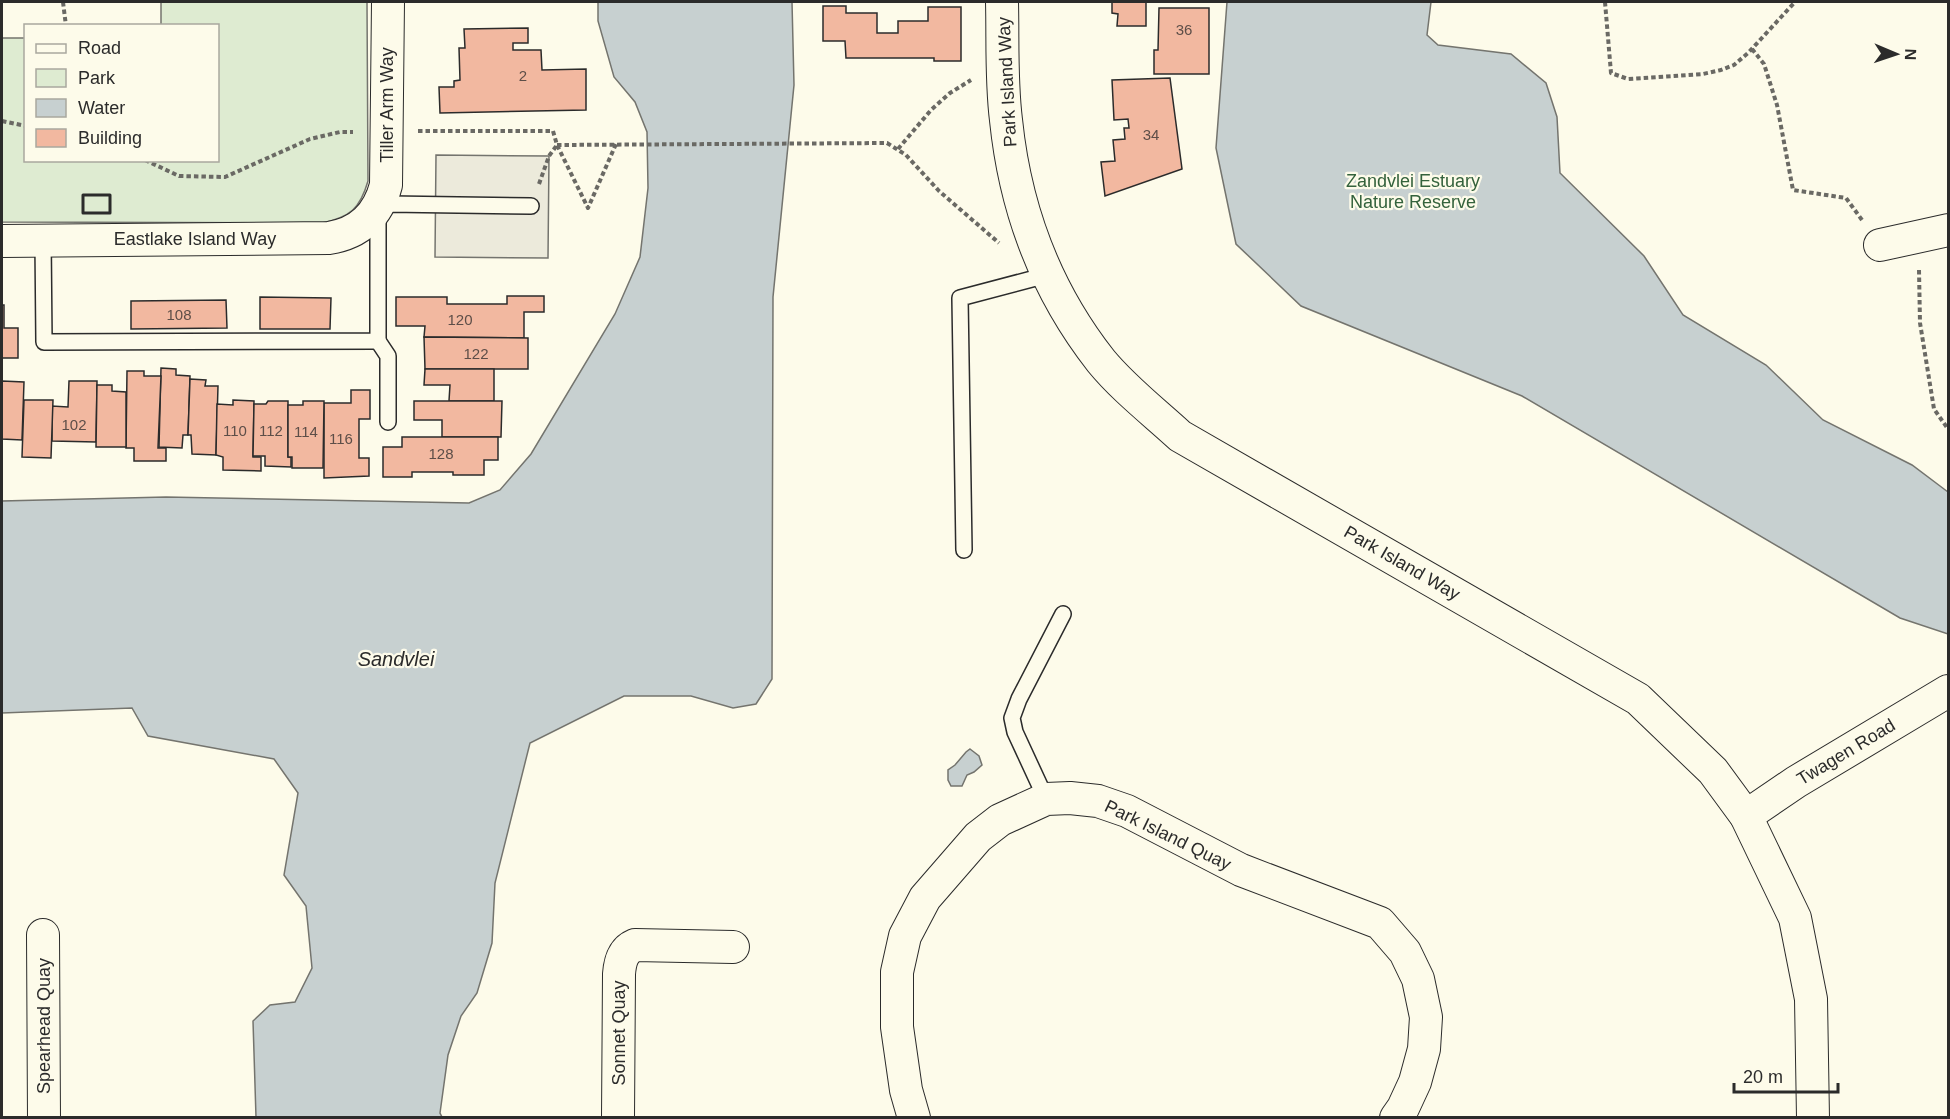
<svg xmlns="http://www.w3.org/2000/svg" width="1950" height="1119" viewBox="0 0 1950 1119" font-family="Arial,sans-serif">
<style>
.green{fill:#deebd1;stroke:#74746e;stroke-width:1.5}
.parking{fill:#eceadb;stroke:#74746e;stroke-width:1.5}
.water{fill:#c7d0d0;stroke:#74746e;stroke-width:1.5}
.building{fill:#f2b8a0;stroke:#2b2b2b;stroke-width:1.5}
.lines{fill:none;stroke-linecap:round;stroke-linejoin:round}
.service-casing{stroke:#2b2b2b;stroke-width:18}
.minor-casing{stroke:#2b2b2b;stroke-width:34}
.path{stroke:#6a6964;stroke-width:4;stroke-dasharray:4.5 3;stroke-linecap:butt}
.service{stroke:#fdfbea;stroke-width:15}
.minor{stroke:#fdfbea;stroke-width:32}
.wall{stroke:#2b2b2b;stroke-width:3}
.labels{text-anchor:middle;dominant-baseline:central;stroke-width:4.5;stroke-linejoin:round;paint-order:stroke}
.number-label{font-size:15px;fill:#5d4e48}
.street-label{font-size:18px;fill:#2b2b2b;stroke:#fdfbea}
.park-label{font-size:18px;fill:#34623c;stroke:#fdfbea}
.water-label{font-size:20px;font-style:italic;fill:#2b2b2b;stroke:#fdfbea}
</style>
<rect width="100%" height="100%" fill="#fdfbea"/>
<path class="green" d="M161,2h206l1,179c-8,28 -18,36 -46,42l-320,-1v-184h23l1,122h192v-134l-57,-1z"/>
<polygon class="parking" points="436,155 549,156 548,258 435,257"/>
<g class="water">
<polygon points="598,2 792,2 794,85 773,297 772,679 756,704 733,708 691,696 624,696 530,743 495,883 492,943 477,993 461,1016 448,1055 440,1113 442,1117 256,1117 253,1021 270,1005 295,1002 312,968 306,906 284,875 298,793 274,759 148,736 132,708 2,713 2,501 166,497 469,503 500,490 531,454 615,314 640,257 648,188 647,132 635,102 614,77 598,21"/>
<polygon points="1227,2 1431,2 1427,35 1438,45 1511,54 1546,83 1557,117 1560,173 1644,256 1683,315 1766,365 1823,420 1912,465 1948,492 1948,634 1900,618 1522,396 1301,306 1236,244 1216,148"/>
<polygon points="970,749 979,756 982,765 974,772 967,775 962,786 951,786 948,780 948,770 955,765 966,752"/>
</g>
<g class="building">
<polygon points="1112,2 1146,2 1146,26 1117,26 1118,14 1112,13"/>
<polygon points="823,6 846,6 846,13 877,13 877,33 898,33 898,21 928,21 928,7 961,7 961,61 934,61 934,58 846,58 845,41 823,41"/>
<polygon points="1159,8 1209,8 1209,74 1154,74 1154,50 1158,50"/>
<polygon points="528,28 528,43 513,43 513,50 541,50 542,70 586,69 586,110 440,113 439,87 454,87 454,81 460,80 459,48 465,48 464,29"/>
<polygon points="1170,78 1182,169 1105,196 1101,162 1115,161 1113,140 1125,139 1124,128 1129,128 1128,119 1114,120 1112,80"/>
<polygon points="507,296 544,296 544,312 524,312 524,338 424,337 425,326 396,326 396,297 447,297 447,304 507,304"/>
<polygon points="260,297 331,298 330,329 260,329"/>
<polygon points="226,300 227,328 131,329 131,301"/>
<polygon points="2,305 4,305 4,328 18,328 18,358 2,358"/>
<polygon points="424,337 528,338 528,369 425,369"/>
<polygon points="161,368 176,369 176,375 190,376 188,435 183,435 182,448 159,447"/>
<polygon points="425,369 494,369 494,401 449,401 450,385 424,385"/>
<polygon points="127,371 144,371 144,376 161,376 158,448 166,448 166,461 134,461 134,448 126,448"/>
<polygon points="190,379 206,380 205,386 218,386 216,455 192,454 191,435 188,435"/>
<polygon points="2,381 24,382 22,440 2,439"/>
<polygon points="69,381 97,381 96,442 52,441 52,406 68,407"/>
<polygon points="97,385 112,385 112,391 126,392 126,447 96,447"/>
<polygon points="351,390 370,390 370,419 359,419 359,458 369,458 369,476 324,478 324,403 351,403"/>
<polygon points="24,400 53,400 51,458 22,457"/>
<polygon points="233,400 254,401 253,457 261,457 261,471 223,470 223,457 216,455 217,404 233,405"/>
<polygon points="268,401 288,401 288,457 291,457 291,467 265,466 265,456 253,456 254,404 266,404"/>
<polygon points="303,401 324,401 323,468 292,468 292,457 288,457 288,405 303,405"/>
<polygon points="414,401 502,401 501,437 442,437 442,420 414,420"/>
<polygon points="402,437 498,437 498,460 484,460 484,475 453,475 453,472 412,472 412,477 383,477 383,447 402,447"/>
</g>
<g class="lines">
<defs>
<g id="service">
<polyline points="43,240 44,342 378,341 378,208 389,204 531,206"/>
<polyline points="378,341 388,356 388,422"/>
<polyline points="964,550 960,298 1047,275"/>
<polyline points="1046,799 1015,732 1012,718 1019,699 1063,614"/>
</g>
<g id="minor">
<path d="M1002,2c1,39 -1,78 4,118 9,88 40,171 95,241 23,28 53,51 79,75l458,263 75,72 33,45 49,102 16,81 2,119"/>
<path d="M2,241l327,-3c31,-5 49,-23 57,-53l2,-183"/>
<polyline points="1880,245 1948,230"/>
<polyline points="1746,816 1796,782 1948,691"/>
<polyline points="43,935 44,1118"/>
<path d="M618,1118l1,-144c1,-13 4,-24 16,-29l98,2"/>
<polyline points="914,1118 906,1090 897,1027 897,972 905,936 925,898 978,837 1000,820 1046,799 1070,798 1098,801 1127,811 1241,870 1380,923 1405,952 1418,979 1426,1017 1424,1049 1415,1082 1403,1108 1396,1118"/>
</g>
</defs>
<use href="#service" class="service-casing"/>
<use href="#minor" class="minor-casing"/>
<g class="path">
<polyline points="63,2 66,26"/>
<polyline points="1605,2 1611,73 1628,79 1703,74 1721,70 1734,65 1748,53 1795,2"/>
<polyline points="1752,49 1764,64 1777,105 1793,190 1846,198 1862,220"/>
<polyline points="2,121 26,126"/>
<polyline points="418,131 553,131 557,145 588,208 616,144"/>
<polyline points="557,145 887,143 906,155 939,191 999,243"/>
<polyline points="898,149 931,110 950,93 971,80"/>
<polyline points="145,160 179,176 225,177 310,139 340,132 353,132"/>
<polyline points="539,184 549,156 557,145"/>
<polyline points="1919,270 1920,323 1934,409 1948,429"/>
</g>
<use href="#service" class="service"/>
<use href="#minor" class="minor"/>
<rect class="wall" x="83" y="195" width="27" height="18"/>
</g>
<g class="labels">
<g class="number-label">
<text x="1184" y="29">36</text>
<text x="523" y="75">2</text>
<text x="1151" y="134">34</text>
<text x="179" y="314">108</text>
<text x="460" y="319">120</text>
<text x="476" y="353">122</text>
<text x="74" y="424">102</text>
<text x="235" y="430">110</text>
<text x="271" y="430">112</text>
<text x="306" y="431">114</text>
<text x="341" y="438">116</text>
<text x="441" y="453">128</text>
</g>
<g class="street-label">
<text transform="translate(1007 82) rotate(-93)">Park Island Way</text>
<text transform="translate(387 105) rotate(-90)">Tiller Arm Way</text>
<text x="195" y="239">Eastlake Island Way</text>
<text transform="translate(1402 563) rotate(30)">Park Island Way</text>
<text transform="translate(1846 752) rotate(-31)">Twagen Road</text>
<text transform="translate(1168 835) rotate(26)">Park Island Quay</text>
<text transform="translate(44 1026) rotate(-90)">Spearhead Quay</text>
<text transform="translate(619 1033) rotate(-90)">Sonnet Quay</text>
</g>
<g class="park-label">
<text x="1413" y="181">Zandvlei Estuary<tspan x="1413" dy="21">Nature Reserve</tspan></text>
</g>
<g class="water-label">
<text x="396" y="659">Sandvlei</text>
</g>
</g>
<rect width="1950" height="1119" fill="none" stroke="#2b2b2b" stroke-width="6"/>
<rect x="24" y="24" width="195" height="138" fill="#fdfbea" stroke="#a9a89e" stroke-width="1.5"/>
<rect x="36" y="44" width="30" height="9" fill="#fdfbea" stroke="#a9a89e" stroke-width="1.5"/>
<text x="78" y="54" font-size="18" fill="#2b2b2b">Road</text>
<rect x="36" y="69" width="30" height="18" fill="#deebd1" stroke="#a9a89e" stroke-width="1.5"/>
<text x="78" y="84" font-size="18" fill="#2b2b2b">Park</text>
<rect x="36" y="99" width="30" height="18" fill="#c7d0d0" stroke="#a9a89e" stroke-width="1.5"/>
<text x="78" y="114" font-size="18" fill="#2b2b2b">Water</text>
<rect x="36" y="129" width="30" height="18" fill="#f2b8a0" stroke="#a9a89e" stroke-width="1.5"/>
<text x="78" y="144" font-size="18" fill="#2b2b2b">Building</text>
<g transform="translate(1896 54) rotate(92)" stroke="#fdfbea" stroke-width="4.5" paint-order="stroke">
<path d="M0-4.5L10 22L0 15L-10 22Z" fill="#2b2b2b"/>
<text y="-9" font-size="16" font-weight="bold" text-anchor="middle" fill="#2b2b2b">N</text>
</g>
<path d="M1734 1083v9h104v-9" fill="none" stroke="#2b2b2b" stroke-width="3"/>
<text x="1743" y="1083" font-size="18" fill="#2b2b2b" stroke="#fdfbea" stroke-width="4.5" paint-order="stroke">20 m</text>
</svg>
